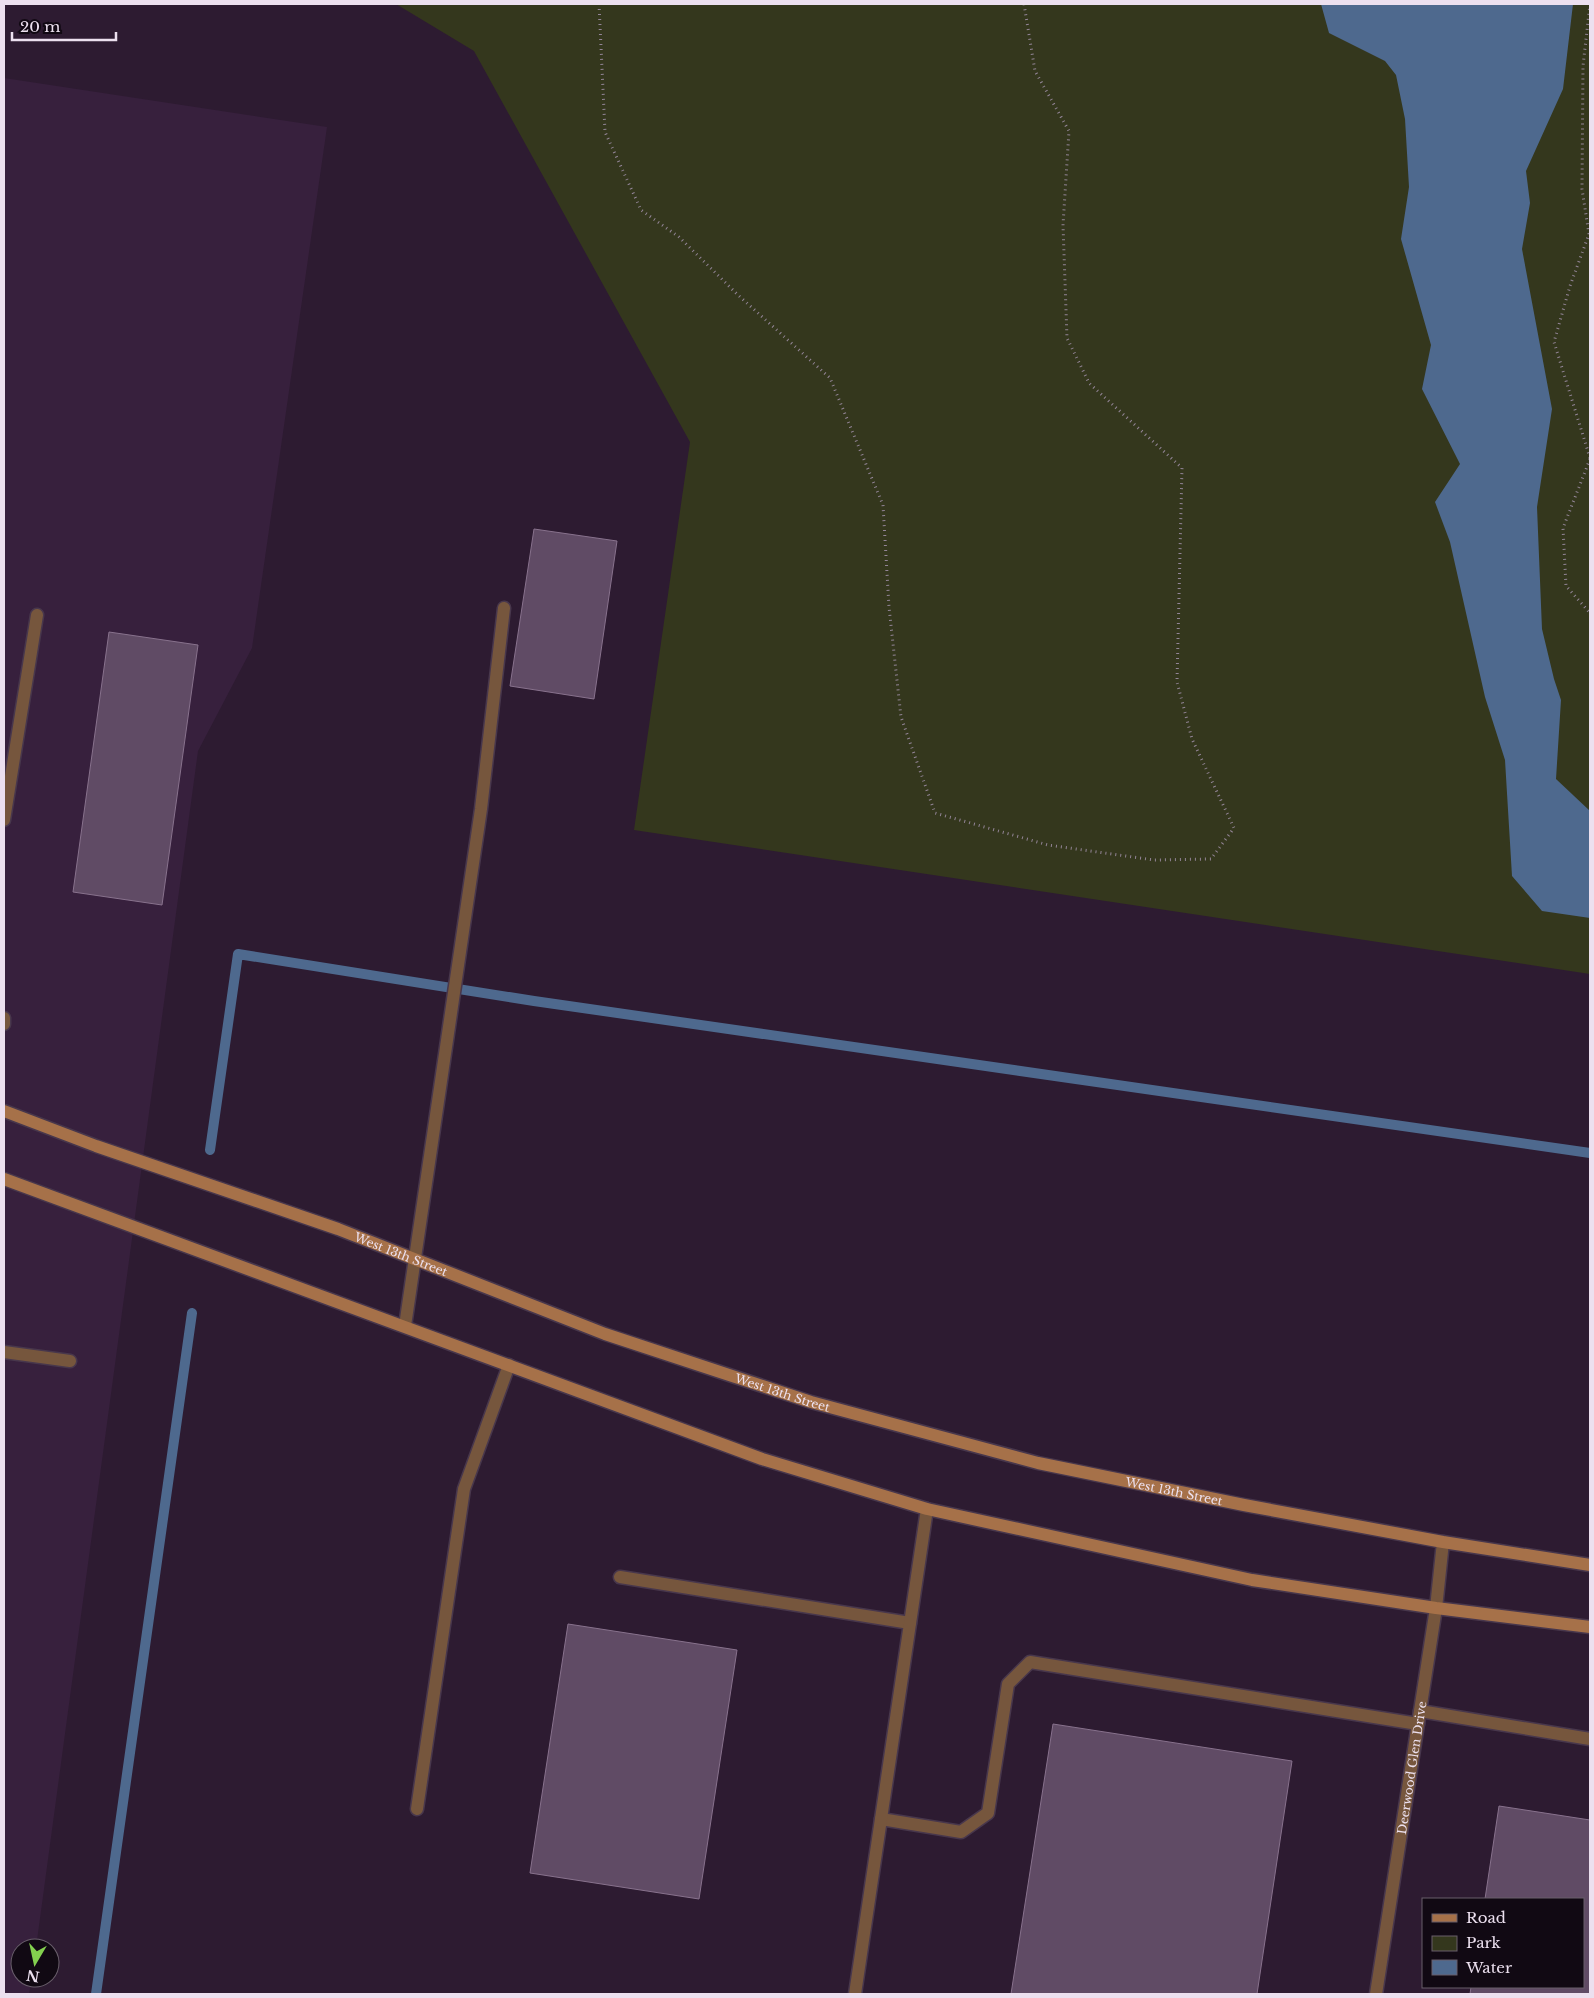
<svg xmlns="http://www.w3.org/2000/svg" width="1594" height="1998" viewBox="0 0 1594 1998" font-family="'Libre Baskerville',serif">
<style>
.built{fill:#37203d}
.green{fill:#34371d}
.water{fill:#4e698e}
.lines{fill:none;stroke-linecap:round;stroke-linejoin:round}
.stream{stroke:#4e698e;stroke-width:10}
.building{fill:#604b65;stroke:#88728d}
.service-casing{stroke:#48374c;stroke-width:15}
.tertiary-casing{stroke:#48374c;stroke-width:15}
.secondary-casing{stroke:#48374c;stroke-width:15}
.path{stroke:#938597;stroke-width:3;stroke-dasharray:1 4;stroke-linecap:butt}
.service{stroke:#76563d;stroke-width:12}
.tertiary{stroke:#76563d;stroke-width:12}
.secondary{stroke:#a67149;stroke-width:12}
.labels{text-anchor:middle;dominant-baseline:central;stroke-width:4.5;stroke-linejoin:round;paint-order:stroke}
.street-label{font-size:12px;fill:#ece0ef;stroke:#110913}
</style>
<rect width="100%" height="100%" fill="#2d1b31"/>
<polygon class="built" points="4,78 327,127 252,648 198,751 36,1948 20,1948 20,1978 32,1978 29,1994 4,1994"/>
<polygon class="green" points="396,4 1590,4 1590,974 634,830 690,442 474,51"/>
<polygon class="water" points="1321,4 1573,4 1563,89 1526,171 1530,203 1522,249 1552,409 1537,507 1542,629 1554,679 1561,700 1556,779 1590,811 1590,918 1542,911 1512,876 1505,760 1485,697 1450,542 1435,502 1460,464 1422,389 1431,345 1401,239 1409,187 1405,119 1396,75 1385,61 1329,33"/>
<g class="lines">
<g class="stream">
<polyline points="210,1150 238,954 534,1001 1590,1153"/>
<polyline points="96,1994 192,1313"/>
</g>
</g>
<g class="building">
<polygon points="534,529 617,541 594,699 510,686"/>
<polygon points="109,632 198,645 162,905 73,892"/>
<polygon points="568,1624 737,1650 699,1899 530,1873"/>
<polygon points="1053,1724 1292,1761 1257,1994 1011,1994"/>
<polygon points="1499,1806 1590,1820 1590,1994 1470,1994 1471,1987 1583,1987 1583,1899 1485,1899"/>
</g>
<g class="lines">
<defs>
<g id="service">
<polyline points="4,820 37,615"/>
<polyline points="4,1018 4,1024"/>
<polyline points="405,1326 481,809 504,608"/>
<polyline points="4,1352 70,1361"/>
<polyline points="620,1577 910,1623"/>
<polyline points="1420,1711 1590,1739"/>
<polyline points="417,1809 464,1489 509,1365"/>
<polyline points="881,1819 961,1832 988,1813 1008,1684 1030,1662 1418,1724"/>
<polyline points="855,1994 927,1509"/>
</g>
<g id="tertiary">
<path id="s1" d="M1376,1994l60,-386 7,-66"/>
</g>
<g id="secondary">
<path id="s2" d="M4,1111l92,35 242,83 267,105 206,68 227,61 206,42 199,37 147,23"/>
<polyline points="4,1179 762,1459 927,1509 1252,1580 1436,1608 1590,1627"/>
</g>
</defs>
<use href="#service" class="service-casing"/>
<use href="#tertiary" class="tertiary-casing"/>
<use href="#secondary" class="secondary-casing"/>
<g class="path">
<polyline points="599,4 605,132 641,210 679,237 738,295 830,378 883,505 889,607 901,717 935,813 1048,845 1154,860 1211,859 1234,828 1192,739 1177,682 1182,468 1089,383 1067,338 1063,225 1069,131 1035,71 1024,4"/>
<polyline points="1590,4 1583,66 1582,189 1589,234 1570,286 1554,342 1590,458"/>
<polyline points="1590,459 1563,528 1566,586 1590,613"/>
</g>
<use href="#service" class="service"/>
<use href="#tertiary" class="tertiary"/>
<use href="#secondary" class="secondary"/>
</g>
<g class="labels">
<g class="street-label">
<text stroke="none"><textPath href="#s2" startOffset="422">West 13th Street</textPath></text>
<text stroke="none"><textPath href="#s2" startOffset="828">West 13th Street</textPath></text>
<text stroke="none"><textPath href="#s2" startOffset="1232">West 13th Street</textPath></text>
<text stroke="none"><textPath href="#s1" startOffset="229">Deerwood Glen Drive</textPath></text>
</g>
</g>
<rect width="1594" height="1998" fill="none" stroke="#ece0ef" stroke-width="10"/>
<rect x="1422" y="1898" width="162" height="90" fill="#110913" stroke="#695f6b"/>
<rect x="1432" y="1914" width="25" height="8" fill="#a67149" stroke="#695f6b"/>
<text x="1466" y="1923" font-size="15" fill="#ece0ef">Road</text>
<rect x="1432" y="1936" width="25" height="15" fill="#34371d" stroke="#695f6b"/>
<text x="1466" y="1948" font-size="15" fill="#ece0ef">Park</text>
<rect x="1432" y="1960" width="25" height="15" fill="#4e698e" stroke="#695f6b"/>
<text x="1466" y="1973" font-size="15" fill="#ece0ef">Water</text>
<g transform="translate(35 1963) rotate(189)"><circle r="24" fill="#110913" stroke="#695f6b"/>
<path d="M0-4L9 19L0 12L-9 19Z" fill="#83d04f"/>
<text y="-8" font-size="14" font-weight="bold" text-anchor="middle" fill="#ece0ef">N</text>
</g>
<path d="M12 32v8h104v-8" fill="none" stroke="#ece0ef" stroke-width="2.5"/>
<text x="20" y="32" font-size="15" fill="#ece0ef" stroke="#110913" stroke-width="4" paint-order="stroke">20 m</text>
</svg>
